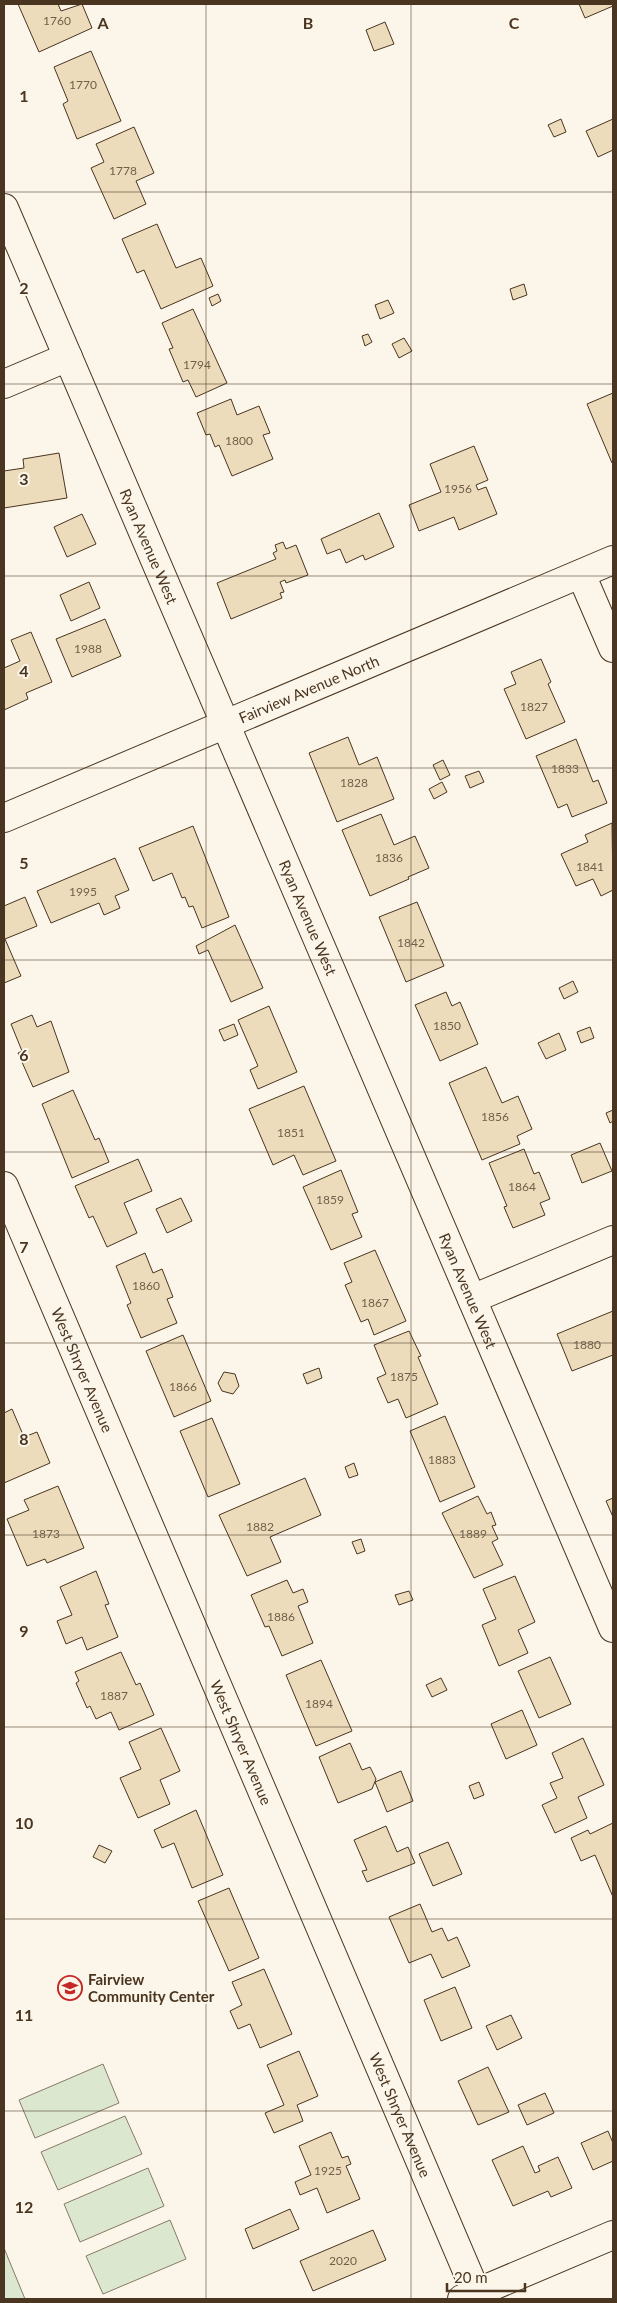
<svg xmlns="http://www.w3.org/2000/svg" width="617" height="2303" viewBox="0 0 617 2303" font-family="Lato,sans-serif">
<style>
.green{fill:#dce7d0;stroke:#887966}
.building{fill:#ecdcbc;stroke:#4a3520}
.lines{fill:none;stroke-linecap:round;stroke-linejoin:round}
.minor-casing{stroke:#4a3520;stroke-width:30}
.minor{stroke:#fbf6e9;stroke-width:28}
.grid{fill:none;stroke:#4a3520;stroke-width:1;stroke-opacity:0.55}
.labels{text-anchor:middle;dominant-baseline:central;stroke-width:4;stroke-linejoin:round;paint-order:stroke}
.number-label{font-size:12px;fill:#725f47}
.street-label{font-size:15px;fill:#4a3520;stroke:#fbf6e9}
.poi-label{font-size:15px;font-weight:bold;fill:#4a3520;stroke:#fbf6e9;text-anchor:start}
.grid-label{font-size:16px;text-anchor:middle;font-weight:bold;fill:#4a3520;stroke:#fbf6e9;stroke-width:4;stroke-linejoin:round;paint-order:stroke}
</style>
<rect width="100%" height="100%" fill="#fbf6e9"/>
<g class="green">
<polygon points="103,2064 119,2103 35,2138 19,2100"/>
<polygon points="125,2116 142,2154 58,2190 41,2152"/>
<polygon points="148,2168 164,2206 80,2242 64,2204"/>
<polygon points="170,2220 186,2259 103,2294 86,2256"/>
<polygon points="4,2248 25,2299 4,2299"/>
</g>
<g class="building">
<polygon points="18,4 58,4 61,11 82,4 92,28 39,52"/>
<polygon points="579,4 613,4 613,6 585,18"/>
<polygon points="385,22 394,44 374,51 366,30"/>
<polygon points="91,51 121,121 77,139 63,104 68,101 54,67"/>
<polygon points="561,119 566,132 554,137 548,125"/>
<polygon points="613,119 613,150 598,157 586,131"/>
<polygon points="134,127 154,173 136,181 146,204 114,219 91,168 104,162 96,144"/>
<polygon points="157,224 176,268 201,258 213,286 161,309 144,270 137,273 122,239"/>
<polygon points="524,284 527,295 513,300 510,289"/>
<polygon points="218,294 221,301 212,306 209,298"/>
<polygon points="388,300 394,313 380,319 375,305"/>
<polygon points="193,309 227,383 196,397 188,380 183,382 169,349 173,348 162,323"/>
<polygon points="368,334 372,342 365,346 362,336"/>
<polygon points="404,338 412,351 399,358 392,344"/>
<polygon points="613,393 613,462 612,463 587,404"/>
<polygon points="231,399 237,415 259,406 270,433 263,435 273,459 232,476 219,445 215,447 210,434 206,435 197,413"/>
<polygon points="474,446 488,480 476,485 478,490 486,487 497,514 459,530 454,517 419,531 409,505 441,492 430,464"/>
<polygon points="59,453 67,498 4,508 4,471 24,468 23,459"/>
<polygon points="379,513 394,547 365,560 363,555 346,563 340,549 327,554 321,539"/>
<polygon points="82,514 96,544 67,557 54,527"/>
<polygon points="283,542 286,549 296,545 308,575 286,583 285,580 280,582 284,592 280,593 282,598 231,619 217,583 276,559 273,553 277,551 275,545"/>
<polygon points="89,582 100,608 71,621 60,595"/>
<polygon points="105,619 121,656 72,677 56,639"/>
<polygon points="31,632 52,682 26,693 28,699 4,710 4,668 20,661 11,640"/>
<polygon points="541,659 551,682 548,684 565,722 526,739 504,689 516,684 511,672"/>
<polygon points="348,737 359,765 377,757 394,799 337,822 309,753"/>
<polygon points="576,739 593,782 598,780 607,803 572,817 567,804 558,808 536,756"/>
<polygon points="443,760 450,775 440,780 433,765"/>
<polygon points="479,771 484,782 470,788 465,776"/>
<polygon points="442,782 447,792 434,799 429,789"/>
<polygon points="381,814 394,845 415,836 429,868 408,877 409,879 370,896 342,830"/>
<polygon points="612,823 613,890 601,896 593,879 576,886 561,854 588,842 585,835"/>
<polygon points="193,826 229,917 202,928 193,906 189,907 185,897 182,898 172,873 153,881 139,848"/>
<polygon points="115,858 129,890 115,896 120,908 104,915 99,903 51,923 37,891"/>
<polygon points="25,897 37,926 5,939 21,976 4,983 4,906"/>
<polygon points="417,902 444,966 406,982 379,917"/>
<polygon points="235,925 263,988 231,1002 208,950 199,954 196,946"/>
<polygon points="573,981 578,992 564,999 559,988"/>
<polygon points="446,992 452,1006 460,1002 478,1044 440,1061 415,1005"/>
<polygon points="269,1006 297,1072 258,1089 250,1070 258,1066 238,1020"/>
<polygon points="32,1015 37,1027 51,1021 69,1072 33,1087 18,1053 22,1051 11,1024"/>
<polygon points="234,1024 238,1035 224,1041 219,1030"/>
<polygon points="590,1027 594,1038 581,1043 577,1032"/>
<polygon points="559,1033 566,1050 546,1059 538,1043"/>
<polygon points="486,1067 502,1103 518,1096 532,1129 517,1136 520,1144 482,1160 449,1083"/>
<polygon points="304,1086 336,1161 303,1175 294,1155 273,1165 249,1109"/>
<polygon points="73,1090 95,1140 99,1138 109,1162 72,1178 42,1104"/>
<polygon points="613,1110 613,1121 610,1123 606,1113"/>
<polygon points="600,1143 612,1171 582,1183 571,1155"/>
<polygon points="524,1149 534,1174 539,1172 550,1199 540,1203 545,1215 513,1228 504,1207 507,1206 489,1163"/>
<polygon points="138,1159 152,1191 124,1203 137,1233 107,1247 93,1216 89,1218 75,1186"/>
<polygon points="341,1170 358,1212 352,1214 362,1237 331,1250 303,1187"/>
<polygon points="181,1198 192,1221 167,1233 156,1209"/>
<polygon points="375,1250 406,1321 374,1335 368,1319 361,1322 345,1285 352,1282 344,1263"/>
<polygon points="145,1253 153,1273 162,1269 173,1297 167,1299 177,1323 141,1338 127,1305 131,1303 116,1266"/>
<polygon points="613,1311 613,1355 572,1371 557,1334"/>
<polygon points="409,1331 421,1356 418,1357 438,1404 406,1418 398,1399 388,1403 377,1378 386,1374 374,1345"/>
<polygon points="183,1335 211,1401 174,1417 146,1351"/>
<polygon points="319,1368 322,1378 307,1384 303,1374"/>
<polygon points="224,1372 235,1374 239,1386 233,1394 222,1391 218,1383"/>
<polygon points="12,1409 24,1437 37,1432 50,1463 4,1483 4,1413"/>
<polygon points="445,1416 475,1487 440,1502 410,1431"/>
<polygon points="212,1418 240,1484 208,1497 180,1431"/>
<polygon points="354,1463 358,1475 349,1478 345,1467"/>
<polygon points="305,1478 321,1515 270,1537 281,1562 247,1576 219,1515"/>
<polygon points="58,1486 84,1548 47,1563 45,1559 27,1566 7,1519 29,1510 24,1500"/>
<polygon points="478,1496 487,1514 491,1512 496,1525 492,1526 498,1539 492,1542 503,1565 474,1578 442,1513"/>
<polygon points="613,1498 613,1517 606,1501"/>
<polygon points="361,1539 365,1551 357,1554 352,1542"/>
<polygon points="96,1571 109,1604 105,1605 118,1637 87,1650 82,1637 66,1644 57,1621 72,1615 60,1587"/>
<polygon points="515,1576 535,1622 518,1630 528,1653 499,1666 482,1625 496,1619 483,1589"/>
<polygon points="287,1580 293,1593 303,1589 308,1602 298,1606 313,1643 282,1656 269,1626 265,1627 251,1595"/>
<polygon points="409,1591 413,1600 399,1605 395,1595"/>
<polygon points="121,1652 136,1685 140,1683 154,1715 119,1730 111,1712 96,1719 90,1706 87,1708 76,1683 79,1681 75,1672"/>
<polygon points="550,1657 571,1704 539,1718 518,1671"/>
<polygon points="321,1660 352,1731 316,1746 286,1675"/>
<polygon points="441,1678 447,1690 432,1697 426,1685"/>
<polygon points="522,1710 537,1745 506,1759 491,1724"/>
<polygon points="161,1728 180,1771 160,1780 170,1804 138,1818 120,1778 141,1769 129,1742"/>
<polygon points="583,1738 604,1785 578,1797 587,1818 555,1833 542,1805 557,1798 550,1783 563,1778 552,1753"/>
<polygon points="350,1743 362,1770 370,1767 376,1779 372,1789 338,1803 319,1757"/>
<polygon points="401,1771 413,1801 387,1812 375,1782"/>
<polygon points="479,1782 484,1795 474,1799 469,1786"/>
<polygon points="196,1810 223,1875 192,1888 174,1843 162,1848 154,1830"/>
<polygon points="613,1823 613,1897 595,1855 581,1861 571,1838 588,1830 590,1834"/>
<polygon points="386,1826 397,1852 408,1847 415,1863 367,1882 362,1871 367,1870 354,1840"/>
<polygon points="448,1842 462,1874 433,1886 419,1854"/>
<polygon points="99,1845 112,1851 105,1863 93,1857"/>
<polygon points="229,1888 259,1958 229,1971 198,1901"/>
<polygon points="420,1904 432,1932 442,1928 448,1941 457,1937 470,1966 442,1978 431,1954 409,1963 389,1917"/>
<polygon points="264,1969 292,2034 260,2048 250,2024 238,2029 230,2011 242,2005 232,1982"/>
<polygon points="455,1987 472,2028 441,2041 424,2000"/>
<polygon points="511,2015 522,2038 497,2050 486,2026"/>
<polygon points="299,2051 318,2096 297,2105 303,2121 274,2133 265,2113 284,2105 267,2065"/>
<polygon points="488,2067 509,2112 478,2125 458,2081"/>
<polygon points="545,2093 554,2113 527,2125 518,2105"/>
<polygon points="608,2131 613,2143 613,2161 593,2170 581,2143"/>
<polygon points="331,2132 342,2158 348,2156 351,2164 346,2166 360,2199 327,2213 317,2188 300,2195 295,2182 311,2175 299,2146"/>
<polygon points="523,2146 535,2173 540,2171 538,2166 558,2157 572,2188 551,2197 548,2191 513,2206 492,2160"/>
<polygon points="290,2209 299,2229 253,2249 245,2229"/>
<polygon points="373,2230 386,2260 313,2291 300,2261"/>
</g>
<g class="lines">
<defs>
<g id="minor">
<path id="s1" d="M4,208l609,1420"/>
<polyline points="4,384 68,357"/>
<polyline points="581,574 613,648"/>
<path id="s2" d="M4,818l609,-258"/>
<path id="s3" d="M4,1186l475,1113"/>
<polyline points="472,1299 613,1240"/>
<polyline points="462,2299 613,2235"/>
</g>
</defs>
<use href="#minor" class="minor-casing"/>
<use href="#minor" class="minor"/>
</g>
<path class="grid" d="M206,4v2295M411,4v2295M4,192h609M4,384h609M4,576h609M4,768h609M4,960h609M4,1152h609M4,1343h609M4,1535h609M4,1727h609M4,1919h609M4,2111h609"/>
<defs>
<symbol id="school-ring" viewBox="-11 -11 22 22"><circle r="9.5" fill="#fbf6e9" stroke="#c62828" stroke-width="1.5"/><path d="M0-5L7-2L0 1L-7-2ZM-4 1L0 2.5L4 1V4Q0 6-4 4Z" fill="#c62828"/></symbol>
</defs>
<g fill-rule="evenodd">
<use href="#school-ring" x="56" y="1974" width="28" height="28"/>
</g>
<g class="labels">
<g class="number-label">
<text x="57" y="20">1760</text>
<text x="83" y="84">1770</text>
<text x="123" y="170">1778</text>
<text x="197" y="364">1794</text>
<text x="239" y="440">1800</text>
<text x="458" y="488">1956</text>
<text x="88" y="648">1988</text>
<text x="534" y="706">1827</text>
<text x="565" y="768">1833</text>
<text x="354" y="782">1828</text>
<text x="389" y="857">1836</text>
<text x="590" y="866">1841</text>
<text x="83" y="891">1995</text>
<text x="411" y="942">1842</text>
<text x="447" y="1025">1850</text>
<text x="495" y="1116">1856</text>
<text x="291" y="1132">1851</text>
<text x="522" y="1186">1864</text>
<text x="330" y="1199">1859</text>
<text x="146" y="1285">1860</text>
<text x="375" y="1302">1867</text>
<text x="587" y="1344">1880</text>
<text x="404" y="1376">1875</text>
<text x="183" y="1386">1866</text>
<text x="442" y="1459">1883</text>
<text x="260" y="1526">1882</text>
<text x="46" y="1533">1873</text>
<text x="473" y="1533">1889</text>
<text x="281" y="1616">1886</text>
<text x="114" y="1695">1887</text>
<text x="319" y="1703">1894</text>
<text x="328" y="2170">1925</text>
<text x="343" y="2260">2020</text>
</g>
<g class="street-label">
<text stroke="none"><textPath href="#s1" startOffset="368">Ryan Avenue West</textPath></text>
<text stroke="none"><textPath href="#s2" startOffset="331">Fairview Avenue North</textPath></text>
<text stroke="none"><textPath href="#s1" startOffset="772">Ryan Avenue West</textPath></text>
<text stroke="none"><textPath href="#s1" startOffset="1178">Ryan Avenue West</textPath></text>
<text stroke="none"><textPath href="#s3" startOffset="200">West Shryer Avenue</textPath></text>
<text stroke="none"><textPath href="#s3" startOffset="605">West Shryer Avenue</textPath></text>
<text stroke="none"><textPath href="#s3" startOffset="1010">West Shryer Avenue</textPath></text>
</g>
<g class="poi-label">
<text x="88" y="1979">Fairview<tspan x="88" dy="17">Community Center</tspan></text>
</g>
</g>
<g class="grid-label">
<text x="103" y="29">A</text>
<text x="308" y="29">B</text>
<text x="514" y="29">C</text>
<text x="24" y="102">1</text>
<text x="24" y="294">2</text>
<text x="24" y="485">3</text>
<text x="24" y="677">4</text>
<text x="24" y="869">5</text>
<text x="24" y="1061">6</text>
<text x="24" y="1253">7</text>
<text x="24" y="1445">8</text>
<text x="24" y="1637">9</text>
<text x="24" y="1829">10</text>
<text x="24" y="2021">11</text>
<text x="24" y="2213">12</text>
</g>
<rect width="617" height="2303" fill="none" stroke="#4a3520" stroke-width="10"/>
<path d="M447 2283v8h78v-8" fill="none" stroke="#4a3520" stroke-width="2.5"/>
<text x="454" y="2283" font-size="15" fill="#4a3520" stroke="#fbf6e9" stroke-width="4" paint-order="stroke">20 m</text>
</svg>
